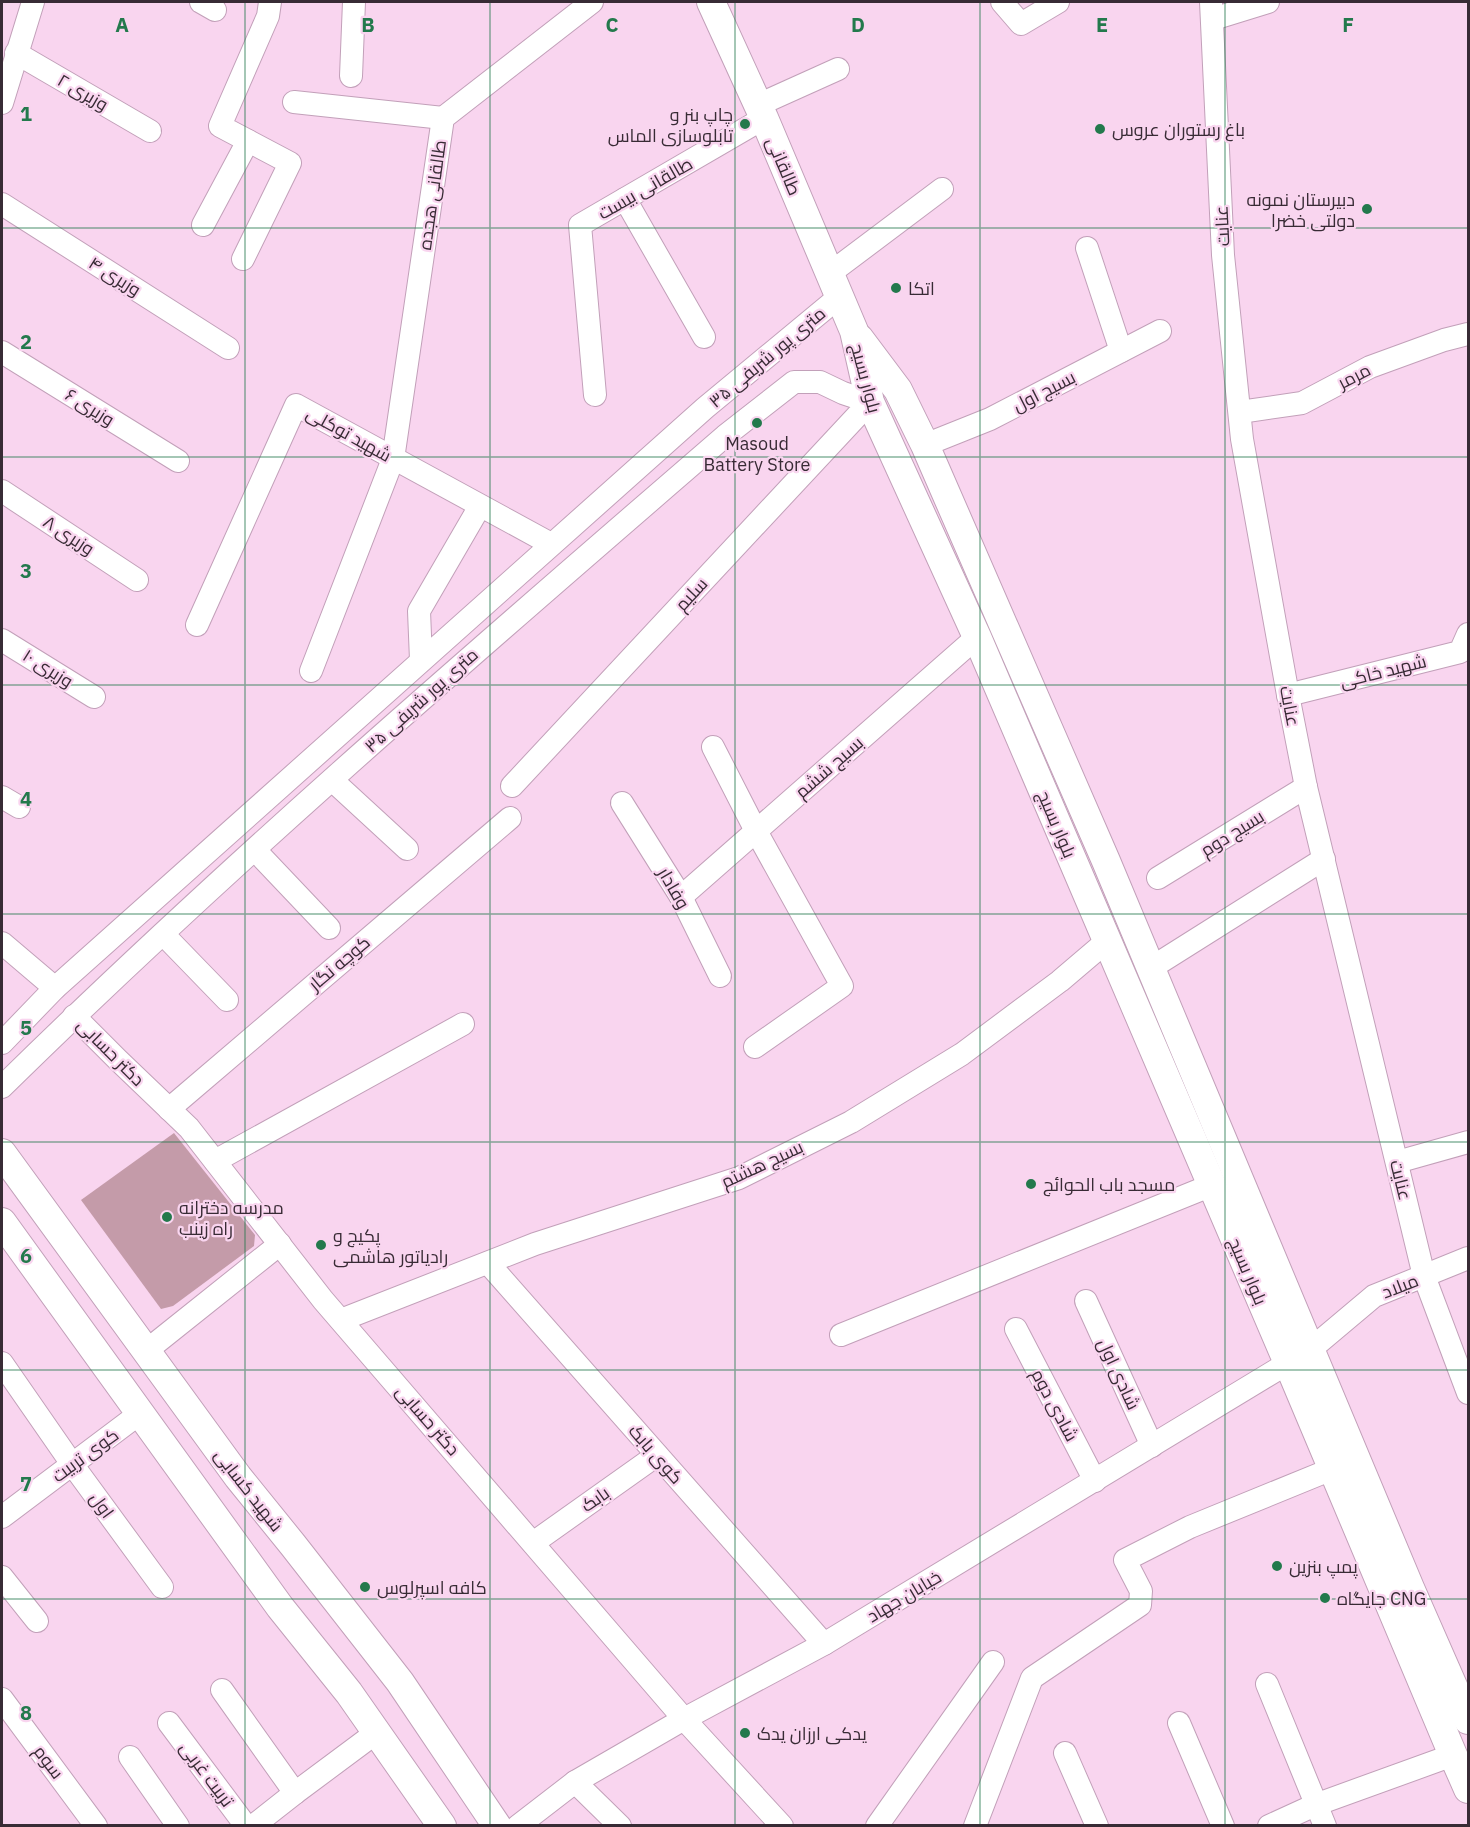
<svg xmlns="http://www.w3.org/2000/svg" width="1470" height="1827" viewBox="0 0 1470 1827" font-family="'IBM Plex Sans',Cairo,sans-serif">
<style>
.building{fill:#c49ba9}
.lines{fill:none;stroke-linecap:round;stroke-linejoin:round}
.minor-casing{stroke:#c2a0b9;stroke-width:24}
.major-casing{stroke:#c2a0b9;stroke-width:30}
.minor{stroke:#fff;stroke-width:22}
.major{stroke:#fff;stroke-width:28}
.grid{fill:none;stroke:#23794c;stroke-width:1.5;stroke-opacity:0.55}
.poi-dot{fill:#23794c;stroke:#f9d5ef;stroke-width:2}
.labels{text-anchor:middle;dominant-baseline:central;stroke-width:4.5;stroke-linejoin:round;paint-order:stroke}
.street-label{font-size:18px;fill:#382b35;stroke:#f9d5ef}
.poi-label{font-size:18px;fill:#382b35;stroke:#f9d5ef;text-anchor:start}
.grid-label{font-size:20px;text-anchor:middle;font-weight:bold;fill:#23794c;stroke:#f9d5ef;stroke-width:4.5;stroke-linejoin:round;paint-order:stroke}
</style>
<rect width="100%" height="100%" fill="#f9d5ef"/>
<polygon class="building" points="174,1133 255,1235 254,1246 173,1306 161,1309 81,1200"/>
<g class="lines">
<defs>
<g id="minor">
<polyline points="201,2 215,10"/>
<polyline points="1002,2 1021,24 1058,2"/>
<polyline points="1211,2 1223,255 1242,439 1288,695 1306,787 1424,1276 1468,1393"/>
<polyline points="1213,19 1268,2"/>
<polyline points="16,53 150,131"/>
<polyline points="351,76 354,2"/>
<polyline points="294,102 443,118"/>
<polyline points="2,103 33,2"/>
<polyline points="758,105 838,69"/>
<polyline points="625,199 704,337"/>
<polyline points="2,204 228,348"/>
<polyline points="203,225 248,141"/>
<polyline points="1087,248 1121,351"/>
<polyline points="243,259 290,163 220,126 268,16 270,2"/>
<polyline points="829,274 942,189"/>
<polyline points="2,352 178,461"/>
<polyline points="595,395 580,225 764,118"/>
<polyline points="1240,412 1302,403 1370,367 1444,340 1468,334"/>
<polyline points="925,445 990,419 1160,331"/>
<polyline points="2,491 137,580"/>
<polyline points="197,625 296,405 551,544"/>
<polyline points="2,640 94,697"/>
<polyline points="421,660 419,611 480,506"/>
<polyline points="311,671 393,459 443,118 592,2"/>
<polyline points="1288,695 1460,652 1468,634"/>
<polyline points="713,747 756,831 842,986 755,1047"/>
<polyline points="332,780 407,849"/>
<polyline points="2,797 19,807"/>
<polyline points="622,803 681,897 720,976"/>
<polyline points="255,850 329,928"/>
<polyline points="1158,878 1306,787"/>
<polyline points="681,897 977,637"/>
<polyline points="163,934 227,1000"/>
<polyline points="2,943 55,988"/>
<polyline points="1151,968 1324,859"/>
<polyline points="74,1016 118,1060 189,1128 323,1300 684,1719 782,1826"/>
<polyline points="2,1043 55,988 705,408 839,297"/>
<path d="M2,1087c231,-227 478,-439 723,-651l69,-54h26l23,11 27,9 -358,384"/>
<polyline points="169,1109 510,818"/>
<polyline points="215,1161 463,1024"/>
<polyline points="1397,1162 1468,1142"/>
<polyline points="488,1263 824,1644"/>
<polyline points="1086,1301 1152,1446"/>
<polyline points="341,1320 535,1244 739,1178 851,1122 962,1054 1060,981 1107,941"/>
<polyline points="1016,1329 1095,1481"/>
<polyline points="841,1335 1212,1185"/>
<polyline points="1311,1349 1374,1296 1468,1258"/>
<polyline points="146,1351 280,1244"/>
<polyline points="2,1363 72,1464 162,1587"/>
<polyline points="2,1517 139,1414"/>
<polyline points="533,1543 657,1455"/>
<polyline points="2,1577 37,1621"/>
<polyline points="1267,1684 1325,1826"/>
<polyline points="222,1690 295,1793 377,1732"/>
<polyline points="2,1699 96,1826"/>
<polyline points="169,1723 246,1826"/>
<polyline points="1179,1723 1223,1826"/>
<polyline points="1065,1753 1097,1826"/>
<polyline points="130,1757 178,1826"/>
<polyline points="575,1782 620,1826"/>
<polyline points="253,1826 295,1793"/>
<polyline points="518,1826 575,1782 684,1719 824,1644 1288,1363"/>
<polyline points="877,1826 993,1662"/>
<polyline points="975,1826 1032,1678 1140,1605 1141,1591 1125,1560 1190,1527 1332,1469"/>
<polyline points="1269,1826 1315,1805 1453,1755"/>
</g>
<g id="major">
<polyline points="711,2 764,118 854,331 870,402 977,637 1288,1363 1453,1755 1468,1789"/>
<polyline points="859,338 898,390 925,445 1106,861 1410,1588 1468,1720"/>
<polyline points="2,1153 238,1477 293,1545 400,1682 497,1826"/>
<polyline points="2,1222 280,1607 349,1693 442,1826"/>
</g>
</defs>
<use href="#minor" class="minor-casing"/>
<use href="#major" class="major-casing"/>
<use href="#minor" class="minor"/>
<use href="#major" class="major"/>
</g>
<path class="grid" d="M245,2v1824M490,2v1824M735,2v1824M980,2v1824M1225,2v1824M2,228h1466M2,457h1466M2,685h1466M2,914h1466M2,1142h1466M2,1370h1466M2,1599h1466"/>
<g class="poi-dot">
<circle cx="745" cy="124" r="6"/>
<circle cx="1100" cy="129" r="6"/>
<circle cx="1367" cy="209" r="6"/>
<circle cx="896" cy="288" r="6"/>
<circle cx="757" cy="423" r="6"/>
<circle cx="1031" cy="1184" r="6"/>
<circle cx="167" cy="1217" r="6"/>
<circle cx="321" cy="1245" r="6"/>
<circle cx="1277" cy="1566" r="6"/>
<circle cx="365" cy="1587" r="6"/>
<circle cx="1325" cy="1598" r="6"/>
<circle cx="745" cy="1733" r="6"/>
</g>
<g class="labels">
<g class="street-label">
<text transform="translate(83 92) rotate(30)">وزیری ۲</text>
<text transform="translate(784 166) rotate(67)">طالقانی</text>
<text transform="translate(645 188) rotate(-30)">طالقانی بیست</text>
<text transform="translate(432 195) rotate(-82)">طالقانی هجده</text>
<text transform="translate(1222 226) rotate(-93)">عنایت</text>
<text transform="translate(115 276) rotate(32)">وزیری ۴</text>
<text transform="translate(767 357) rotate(-40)">۳۵ متری پور شریفی</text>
<text transform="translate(1354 376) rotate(-27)">مرمر</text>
<text transform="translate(866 378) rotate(75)">بلوار بسیج</text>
<text transform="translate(1044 391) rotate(-27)">بسیج اول</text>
<text transform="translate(90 407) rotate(32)">وزیری ۶</text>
<text transform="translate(349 434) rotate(29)">شهید توکلی</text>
<text transform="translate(69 535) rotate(33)">وزیری ۸</text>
<text transform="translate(691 594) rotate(-47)">سلیم</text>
<text transform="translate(48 668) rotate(32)">وزیری ۱۰</text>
<text transform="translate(1383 671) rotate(-14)">شهید خاکی</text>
<text transform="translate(421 700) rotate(-42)">۳۵ متری پور شریفی</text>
<text transform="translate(1290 706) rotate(79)">عنایت</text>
<text transform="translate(829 767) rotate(-41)">بسیج ششم</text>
<text transform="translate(1057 824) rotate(67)">بلوار بسیج</text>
<text transform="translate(1232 833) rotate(-32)">بسيج دوم</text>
<text transform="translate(674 888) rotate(60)">وفادار</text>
<text transform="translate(339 963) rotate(-40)">کوچه نگار</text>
<text transform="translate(111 1052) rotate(45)">دکتر حسابی</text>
<text transform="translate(762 1164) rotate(-25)">بسیج هشتم</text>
<text transform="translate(1401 1180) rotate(76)">عنایت</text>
<text transform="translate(1248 1271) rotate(67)">بلوار بسیج</text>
<text transform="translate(1400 1286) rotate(-21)">میلاد</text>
<text transform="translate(1119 1374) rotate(65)">شادی اول</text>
<text transform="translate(1055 1405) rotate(62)">شادی دوم</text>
<text transform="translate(428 1420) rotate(49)">دکتر حسابی</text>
<text transform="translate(656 1454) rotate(49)">کوی بابک</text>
<text transform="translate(85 1455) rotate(-36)">کوی تربیت</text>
<text transform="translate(249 1490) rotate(52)">شهید کسایی</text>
<text transform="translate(595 1499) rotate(-35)">بابک</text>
<text transform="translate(102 1505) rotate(54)">اول</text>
<text transform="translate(904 1596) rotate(-31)">خیابان جهاد</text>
<text transform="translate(49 1762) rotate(53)">سوم</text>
<text transform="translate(207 1774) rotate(53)">تربیت غربی</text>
</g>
<g class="poi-label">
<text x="733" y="114" text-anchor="end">چاپ بنر و<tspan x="733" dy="21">تابلوسازی الماس</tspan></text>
<text x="1112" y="129">باغ رستوران عروس</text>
<text x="1355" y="199" text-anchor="end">دبیرستان نمونه<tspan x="1355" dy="21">دولتی خضرا</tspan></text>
<text x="908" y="288">اتکا</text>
<text x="757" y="443" text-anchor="middle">Masoud<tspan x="757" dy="21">Battery Store</tspan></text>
<text x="1043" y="1184">مسجد باب الحوائج</text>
<text x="179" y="1207">مدرسه دخترانه<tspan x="179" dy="21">راه زینب</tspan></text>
<text x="333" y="1235">پکیج و<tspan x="333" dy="21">رادیاتور هاشمی</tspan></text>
<text x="1289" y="1566">پمپ بنزین</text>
<text x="377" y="1587">کافه اسپرلوس</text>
<text x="1337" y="1598">جایگاه CNG</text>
<text x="757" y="1733">یدکی ارزان یدک</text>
</g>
</g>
<g class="grid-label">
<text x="122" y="32">A</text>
<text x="368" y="32">B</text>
<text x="612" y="32">C</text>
<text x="858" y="32">D</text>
<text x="1102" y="32">E</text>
<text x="1348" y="32">F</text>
<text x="26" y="121">1</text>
<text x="26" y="349">2</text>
<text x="26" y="578">3</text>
<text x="26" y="806">4</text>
<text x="26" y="1035">5</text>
<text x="26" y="1263">6</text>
<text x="26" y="1491">7</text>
<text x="26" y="1720">8</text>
</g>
<rect width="1470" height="1827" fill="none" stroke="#382b35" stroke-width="6"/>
</svg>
